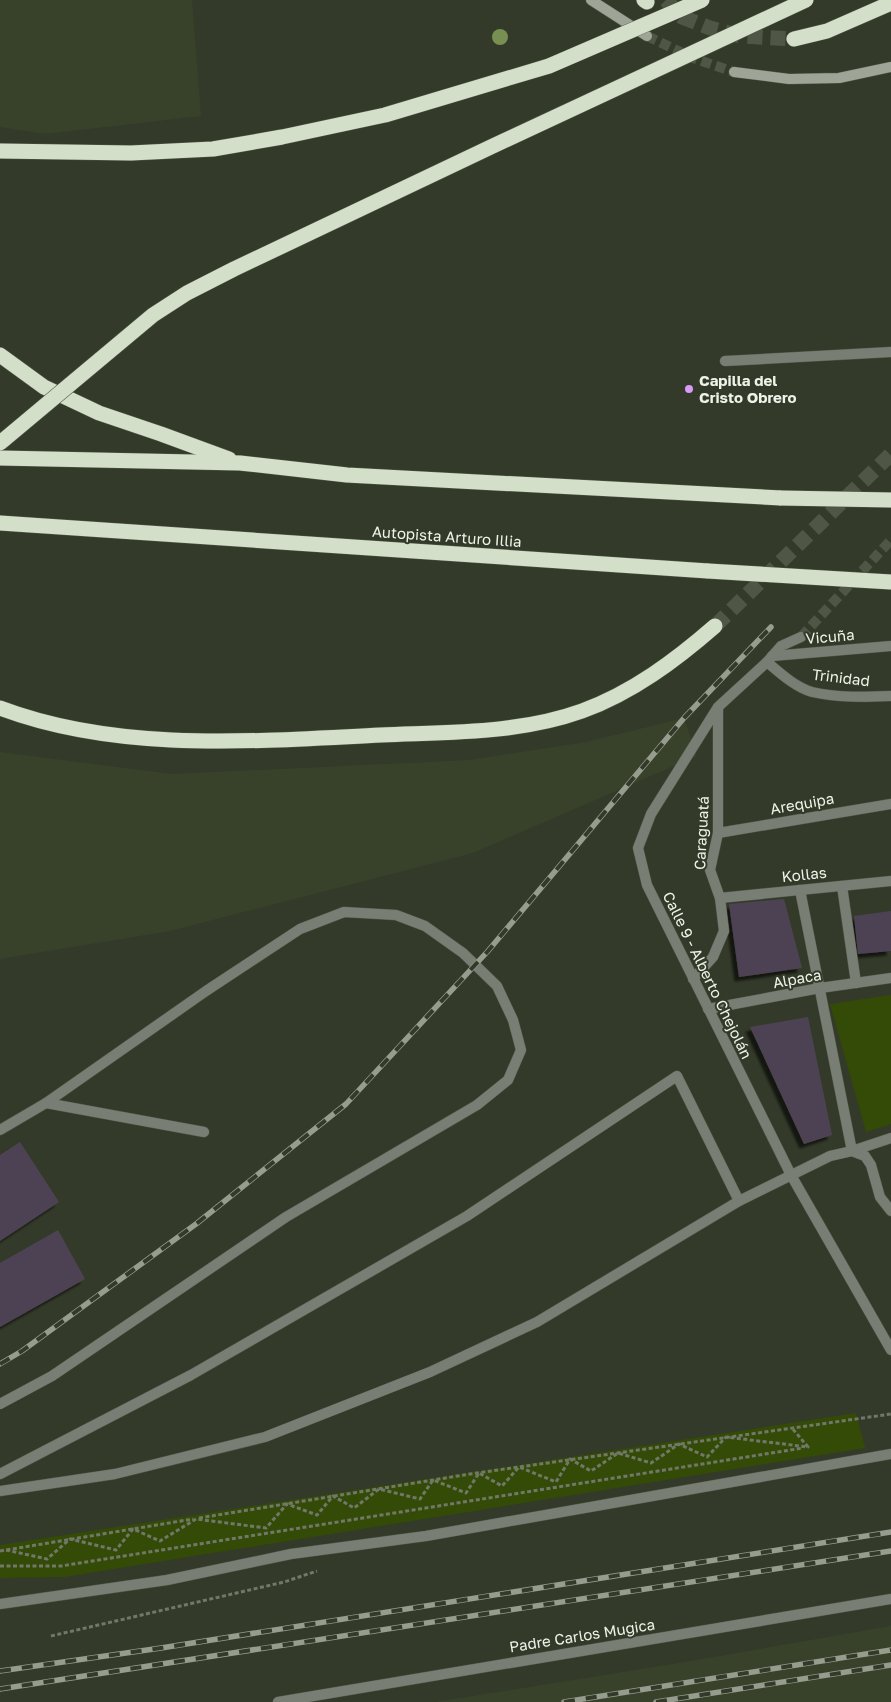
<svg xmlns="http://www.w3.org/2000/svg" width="891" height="1702" viewBox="0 0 891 1702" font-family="'Golos Text',sans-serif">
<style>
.built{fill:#38422a}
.green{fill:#344b07}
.building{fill:#4e4353;filter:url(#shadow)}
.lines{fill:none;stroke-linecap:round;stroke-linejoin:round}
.minor-tunnel{stroke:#4f5646;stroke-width:10;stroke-dasharray:10 5;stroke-linecap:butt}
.secondary-tunnel{stroke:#4f5646;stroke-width:10;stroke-dasharray:10 5;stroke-linecap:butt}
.motorway-tunnel{stroke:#4f5646;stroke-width:15;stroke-dasharray:15 8;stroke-linecap:butt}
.service-casing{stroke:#515848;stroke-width:11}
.minor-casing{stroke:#515848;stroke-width:11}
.tertiary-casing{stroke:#515848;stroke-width:11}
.secondary-casing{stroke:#515848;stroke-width:11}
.motorway-casing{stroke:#515848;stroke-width:16}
.path{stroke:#727869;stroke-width:3;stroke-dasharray:4 2.5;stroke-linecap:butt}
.service{stroke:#797e75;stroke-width:10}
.minor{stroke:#797e75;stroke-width:10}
.tertiary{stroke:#797e75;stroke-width:10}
.secondary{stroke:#9ea597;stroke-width:10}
.motorway{stroke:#d4dfc9;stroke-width:15}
.rail-casing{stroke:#969c8e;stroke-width:5.5}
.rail{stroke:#333a29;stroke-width:4;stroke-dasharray:11;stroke-linecap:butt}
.motorway-bridge-casing{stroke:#515848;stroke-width:16;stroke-linecap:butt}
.motorway-bridge{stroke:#d4dfc9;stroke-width:15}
.tree{fill:#779052}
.poi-dot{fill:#da9af7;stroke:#333a29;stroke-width:2}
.labels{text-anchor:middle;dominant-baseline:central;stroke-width:4;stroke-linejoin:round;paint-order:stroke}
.poi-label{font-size:15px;font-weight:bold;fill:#eef3e8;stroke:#333a29;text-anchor:start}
.street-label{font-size:15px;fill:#eef3e8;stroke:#333a29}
</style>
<defs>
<filter id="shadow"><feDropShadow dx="-4.5" dy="4.5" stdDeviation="1" flood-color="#0009"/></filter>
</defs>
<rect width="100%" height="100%" fill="#333a29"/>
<g class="built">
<polygon points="0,0 192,0 201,116 45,134 0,127"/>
<polygon points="684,718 697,756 473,853 170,931 0,959 0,752 172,774 385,764 470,760 586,742"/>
<polygon points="891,1626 891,1702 436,1702 697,1660"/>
</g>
<g class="green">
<polygon points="891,995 891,1124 866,1132 830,1004"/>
<polygon points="856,1413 865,1448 64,1577 0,1578 0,1545"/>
</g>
<g class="building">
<polygon points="784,899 802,968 739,977 729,904"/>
<polygon points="891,911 891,951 858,954 854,916"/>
<polygon points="808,1017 832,1135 804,1144 750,1027"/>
<polygon points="20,1142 59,1202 0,1241 0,1155"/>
<polygon points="58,1230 85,1279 0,1327 0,1263"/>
</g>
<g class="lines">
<polyline class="minor-tunnel" points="801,637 891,540"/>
<polyline class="secondary-tunnel" points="647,36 693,58 734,72"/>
<g class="motorway-tunnel">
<polyline points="666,0 682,17 710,28 741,36 794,39"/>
<polyline points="715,626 891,454"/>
</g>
<defs>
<g id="service">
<polyline points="725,361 891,352"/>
<polyline points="800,890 852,1151 891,1138"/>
<polyline points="0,1130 46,1103 204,1132"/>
<polyline points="0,1404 52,1376 286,1217 477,1105 508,1080 521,1050 513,1020 497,986 463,953 425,926 396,915 344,912 300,929 206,991 46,1103"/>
<polyline points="0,1474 191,1375 467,1216 677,1076 739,1201 537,1322 430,1372 265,1437 115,1474 0,1491"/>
<polyline points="0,1604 167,1580 291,1554 426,1536 891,1454"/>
</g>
<g id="minor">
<polyline points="801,637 781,646 767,662 718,707 651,814 638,848 647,885 791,1175 891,1350"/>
<polyline points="772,656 891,646"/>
<path d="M767,662c13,11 28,25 45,30 26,6 53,5 79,4"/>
<polyline points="718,833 891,804"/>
<polyline points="842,886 856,983"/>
<polyline points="720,898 891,881"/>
<polyline points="693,979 713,957 724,931 720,898 710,870 718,833 718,708"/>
<polyline points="708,1009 820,988 891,978"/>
<polyline points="739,1201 830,1156 852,1151 865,1156 871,1165 880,1197 891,1211"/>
</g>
<polyline id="tertiary" points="278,1702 891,1599"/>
<g id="secondary">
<polyline points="591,0 647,36"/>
<polyline points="734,72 789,79 839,78 891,67"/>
</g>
<g id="motorway">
<polyline points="644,0 647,2"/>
<polyline points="794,39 827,31 891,3"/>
<polyline points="0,355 44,387 99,413 161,434 229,459"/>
<polyline points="0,458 240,463 347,475 781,498"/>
<polyline points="0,523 708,571"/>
<path d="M0,708c119,45 256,33 381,27 67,-3 137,-1 201,-24 50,-18 94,-51 133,-85"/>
</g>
</defs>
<use href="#service" class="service-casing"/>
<use href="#minor" class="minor-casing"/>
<use href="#tertiary" class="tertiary-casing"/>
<use href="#secondary" class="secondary-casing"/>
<use href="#motorway" class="motorway-casing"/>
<g class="path">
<polyline points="199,1518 470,1474 891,1414"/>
<polyline points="6,1550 47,1559 70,1539 116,1550 133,1529 160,1541 196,1519 266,1528 287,1504 317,1515 333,1496 354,1508 379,1489 420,1499 433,1480 466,1493 479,1473 502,1486 519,1467 556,1482 570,1459 591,1471 618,1453 651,1463 679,1444 707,1457 726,1437 808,1447 792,1428"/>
<polyline points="0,1551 193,1519"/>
<polyline points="0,1566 61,1566 803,1448"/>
<polyline points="51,1636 284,1582 317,1571"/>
</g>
<use href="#service" class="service"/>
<use href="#minor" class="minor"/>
<use href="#tertiary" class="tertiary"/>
<use href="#secondary" class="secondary"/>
<use href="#motorway" class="motorway"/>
<defs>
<g id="rail">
<polyline points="0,1364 22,1351 196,1224 346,1104 488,951 684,718 771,627"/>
<polyline points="0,1671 161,1648 891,1532"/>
<polyline points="0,1689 891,1551"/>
<polyline points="564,1702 891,1650"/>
<polyline points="656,1702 891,1665"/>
</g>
</defs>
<use href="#rail" class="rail-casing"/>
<use href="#rail" class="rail"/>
<defs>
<g id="motorway-bridge">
<polyline points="0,151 131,153 213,149 282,137 385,115 549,66 702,0"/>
<polyline points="0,443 153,315 187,293 234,269 495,145 806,0"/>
<polyline points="781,498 891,500"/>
<polyline points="708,571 891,582"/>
</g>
</defs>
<use href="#motorway-bridge" class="motorway-bridge-casing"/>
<use href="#motorway-bridge" class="motorway-bridge"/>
</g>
<circle class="tree" cx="500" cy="37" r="8"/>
<circle class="poi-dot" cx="689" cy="389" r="5"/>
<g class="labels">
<g class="poi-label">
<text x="699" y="380">Capilla del<tspan x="699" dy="17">Cristo Obrero</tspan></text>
</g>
<g class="street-label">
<text transform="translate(447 536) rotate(4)">Autopista Arturo Illia</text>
<text transform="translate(830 636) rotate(-5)">Vicuña</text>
<text transform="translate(841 677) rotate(7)">Trinidad</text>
<text transform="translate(802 803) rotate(-10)">Arequipa</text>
<text transform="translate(701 833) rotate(-87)">Caraguatá</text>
<text transform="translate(804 874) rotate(-6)">Kollas</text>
<text transform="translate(708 975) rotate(64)">Calle 9 - Alberto Chejolán</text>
<text transform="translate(797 978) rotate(-10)">Alpaca</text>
<text transform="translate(582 1635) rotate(-9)">Padre Carlos Mugica</text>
</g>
</g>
</svg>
